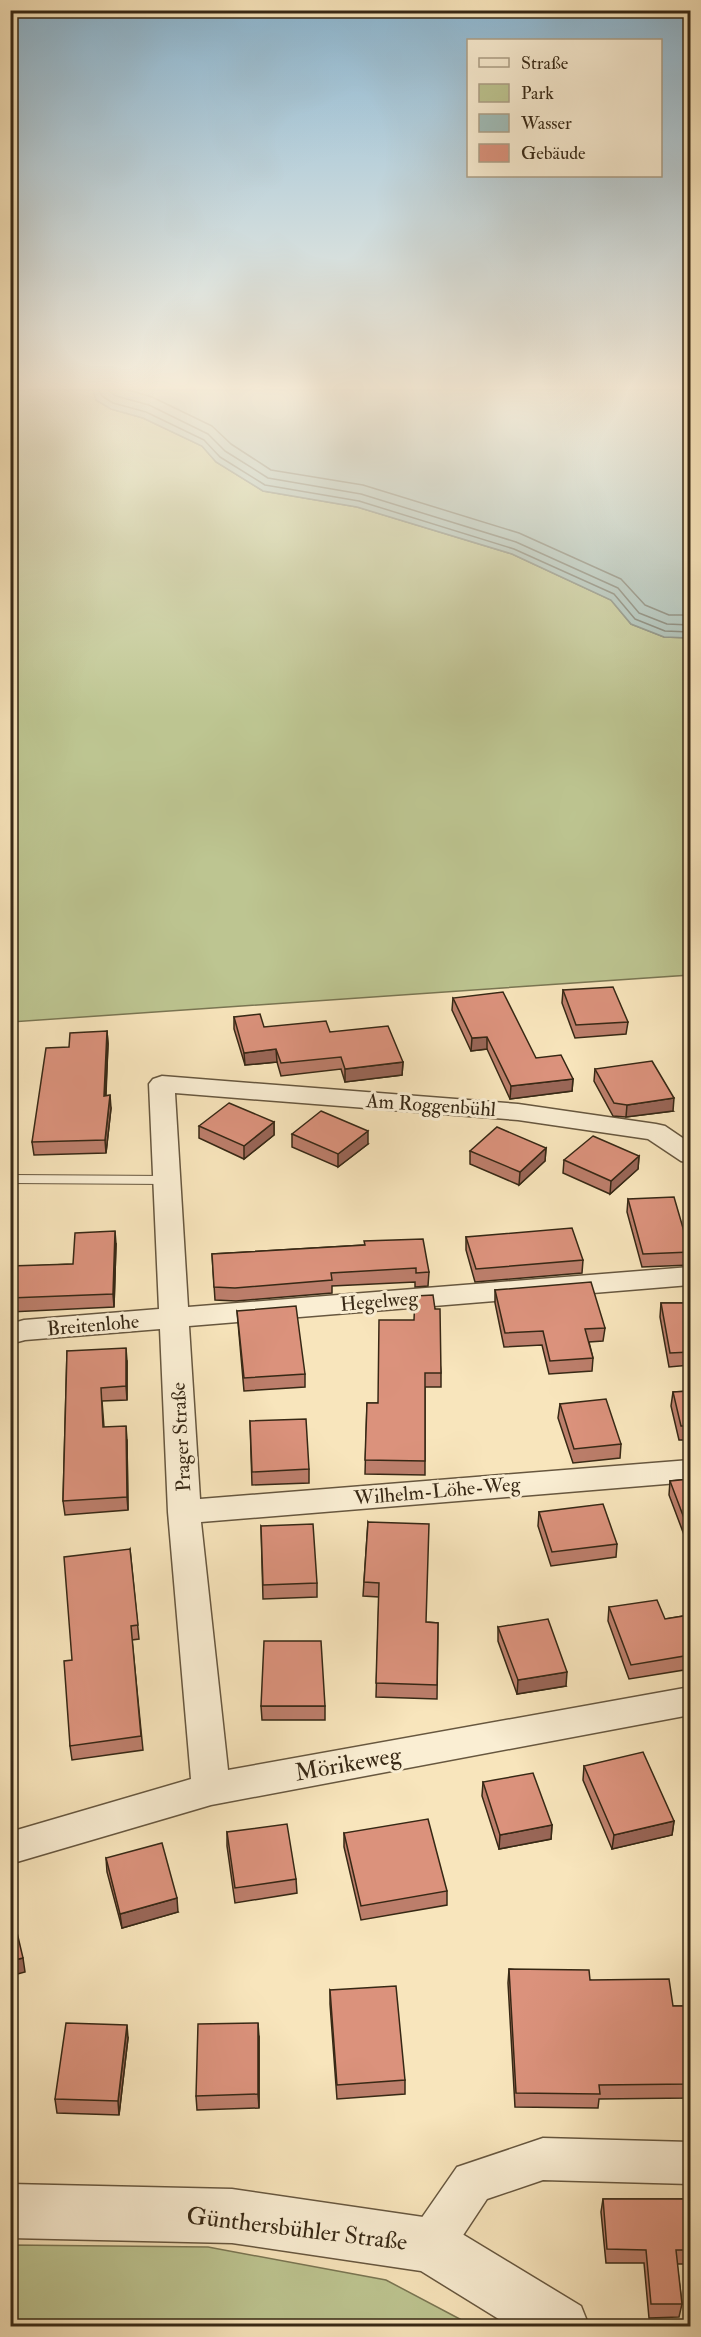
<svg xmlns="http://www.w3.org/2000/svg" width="701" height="2337" viewBox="0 0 701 2337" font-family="'IM FELL Double Pica',serif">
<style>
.green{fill:#bdc591;stroke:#7a7653;stroke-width:1.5}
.water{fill:#a0bdb9;stroke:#768177;stroke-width:1.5}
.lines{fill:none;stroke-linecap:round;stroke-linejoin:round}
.shore{stroke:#6c7267;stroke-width:1.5}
.service-casing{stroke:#67573f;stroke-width:2}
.minor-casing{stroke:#67573f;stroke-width:3}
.tertiary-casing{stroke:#67573f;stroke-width:3}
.service{fill:#faeed3;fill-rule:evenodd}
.minor{fill:#faeed3;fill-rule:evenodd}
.tertiary{fill:#faeed3;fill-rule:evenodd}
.wall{fill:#bc7e6b;stroke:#372815;stroke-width:1.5}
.shaded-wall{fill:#996657;stroke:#372815;stroke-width:1.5}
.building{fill:#db927c;stroke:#372815;stroke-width:1.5}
.labels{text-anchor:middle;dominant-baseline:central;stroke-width:6;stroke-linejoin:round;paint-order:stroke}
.street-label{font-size:20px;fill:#372815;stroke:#faeed3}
.near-street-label{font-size:24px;fill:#372815;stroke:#faeed3}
</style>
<rect width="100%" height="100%" fill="#f8e5bc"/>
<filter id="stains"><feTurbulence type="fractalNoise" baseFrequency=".00333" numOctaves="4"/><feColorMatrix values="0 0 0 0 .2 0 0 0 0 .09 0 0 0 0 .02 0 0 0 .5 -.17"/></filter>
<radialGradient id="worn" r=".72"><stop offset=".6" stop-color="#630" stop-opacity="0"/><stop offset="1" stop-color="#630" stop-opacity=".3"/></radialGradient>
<g class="green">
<polygon points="11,390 93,390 96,400 111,409 143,418 202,446 216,462 263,491 357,507 512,554 611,600 631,624 664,637 690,638 690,975 11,1022"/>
<polygon points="11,2245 208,2247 386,2280 473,2326 11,2326"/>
</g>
<polygon class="water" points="93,390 690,390 690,638 664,637 631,624 611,600 512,554 357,507 263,491 216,462 202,446 143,418 111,409 96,400"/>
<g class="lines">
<g class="shore">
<polyline points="99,390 102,396 113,403 146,412 204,440 220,457 265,485 359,501 514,549 614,594 635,619 665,631 690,632"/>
<polyline points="107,390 116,396 149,405 208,434 225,451 268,478 361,494 516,542 618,588 639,613 667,624 690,625"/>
<polyline points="128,390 152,397 212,426 231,444 271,470 363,485 519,533 621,579 645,605 669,615 690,615"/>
</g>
<defs>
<polygon id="service" points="10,1175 168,1176 175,1180 168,1184 10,1183"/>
<g id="minor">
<polygon points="162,1076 518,1104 656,1124 665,1126 690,1143 690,1163 681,1161 648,1139 518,1120 175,1093 188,1307 690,1267 690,1285 189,1326 200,1499 690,1460 690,1482 201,1522 228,1770 690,1687 690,1715 211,1805 10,1864 10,1832 191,1779 168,1512 160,1329 25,1340 10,1344 10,1324 24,1320 159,1309 149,1084 153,1079"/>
<polygon points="543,2138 690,2142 690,2184 543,2180 487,2199 446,2261 430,2267 414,2261 408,2245 414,2229 457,2167"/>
</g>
<polygon id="tertiary" points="10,2184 232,2189 430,2218 449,2226 581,2306 589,2326 510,2326 421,2271 232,2243 10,2238"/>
</defs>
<use href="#service" class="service-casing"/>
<use href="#minor" class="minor-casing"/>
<use href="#tertiary" class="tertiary-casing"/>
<use href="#service" class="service"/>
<use href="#minor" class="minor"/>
<use href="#tertiary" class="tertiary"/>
</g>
<g class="wall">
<polygon points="563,990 628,1022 626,1034 575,1038 562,1003"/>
<polygon points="453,998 536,1058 573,1079 572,1091 510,1099 487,1049 471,1051 452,1010"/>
<polygon points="234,1017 264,1027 330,1032 403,1062 402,1075 345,1082 341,1069 281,1076 277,1062 245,1065 234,1029"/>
<polygon points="107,1031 108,1044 106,1095 111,1108 106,1153 34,1155 32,1142 69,1047"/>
<polygon points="595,1069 673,1111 626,1117 613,1116 594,1081"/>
<polygon points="274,1122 274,1135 244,1159 199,1138 199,1126"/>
<polygon points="292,1134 368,1144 338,1167 292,1147"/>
<polygon points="546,1148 545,1161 519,1185 470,1164 470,1151"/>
<polygon points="639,1156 638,1169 610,1194 563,1173 564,1160"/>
<polygon points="628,1199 690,1249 690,1265 642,1267 627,1212"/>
<polygon points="466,1237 583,1260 582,1273 475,1282 466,1250"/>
<polygon points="116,1244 114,1307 10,1312 10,1267 73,1264"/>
<polygon points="364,1245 429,1272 428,1286 415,1287 415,1282 332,1286 332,1293 236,1301 215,1300 212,1254"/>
<polygon points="495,1290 605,1328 603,1341 589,1342 593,1358 592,1371 549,1374 542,1345 504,1347 495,1303"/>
<polygon points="661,1303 690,1303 690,1365 669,1367 660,1317"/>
<polygon points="435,1309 441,1373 441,1387 425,1387 425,1475 365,1474 367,1403 378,1403 414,1320"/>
<polygon points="237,1311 305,1374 305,1387 244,1391"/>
<polygon points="67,1351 127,1361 127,1400 102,1401 104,1427 127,1440 128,1510 65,1515 63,1501"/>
<polygon points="690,1391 690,1440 679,1440 671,1406 673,1392"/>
<polygon points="560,1404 621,1444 620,1458 573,1463 558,1418"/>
<polygon points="250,1421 309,1469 309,1483 252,1485"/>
<polygon points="690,1479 690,1539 686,1540 669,1495 670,1481"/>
<polygon points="539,1512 617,1544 616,1557 551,1566 538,1526"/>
<polygon points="368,1522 426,1622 438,1623 437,1699 376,1697 379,1597 363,1596"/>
<polygon points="261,1526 317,1583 317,1597 263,1599"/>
<polygon points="130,1549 139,1639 132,1640 143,1750 72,1760 70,1746 72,1660"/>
<polygon points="609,1607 665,1619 690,1615 690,1669 629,1679 608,1621"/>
<polygon points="498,1627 566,1686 517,1694 498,1641"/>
<polygon points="261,1706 325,1706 325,1720 262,1720"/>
<polygon points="584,1766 674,1821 672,1835 612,1849 583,1780"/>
<polygon points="483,1782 552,1825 551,1839 499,1849 482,1796"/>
<polygon points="227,1832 296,1879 297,1893 235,1903 227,1846"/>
<polygon points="344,1833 447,1891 447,1905 361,1920 344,1847"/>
<polygon points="106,1858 178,1912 122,1928 107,1872"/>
<polygon points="509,1969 590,1980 673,2006 690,2006 690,2098 599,2099 598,2108 515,2107 508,1983"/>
<polygon points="330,1990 405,2080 405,2094 337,2099 330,2004"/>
<polygon points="259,2037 259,2108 197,2110 196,2096"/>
<polygon points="128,2038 119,2115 57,2113 55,2099"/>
<polygon points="603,2199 690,2199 690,2264 677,2264 682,2304 679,2317 649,2318 644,2263 606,2263 601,2212"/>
</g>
<g class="shaded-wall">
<polygon points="107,1031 108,1044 105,1108 104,1096"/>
<polygon points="487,1037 487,1049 471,1051 472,1038"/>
<polygon points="276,1049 277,1062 245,1065 244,1053"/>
<polygon points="403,1062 402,1075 345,1082 345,1069"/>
<polygon points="573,1079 572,1091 510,1099 511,1086"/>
<polygon points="110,1095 111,1108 106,1153 105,1140"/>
<polygon points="674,1098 673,1111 626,1117 627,1105"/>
<polygon points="274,1122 274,1135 244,1159 244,1146"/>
<polygon points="368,1131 368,1144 338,1167 338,1154"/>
<polygon points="546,1148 545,1161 519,1185 520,1172"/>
<polygon points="639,1156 638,1169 610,1194 611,1181"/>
<polygon points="115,1231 116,1244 114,1307 113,1294"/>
<polygon points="126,1348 127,1361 127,1400 126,1386"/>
<polygon points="126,1426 127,1440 128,1510 127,1497"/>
<polygon points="567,1672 566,1686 517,1694 518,1680"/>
<polygon points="674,1821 672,1835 612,1849 614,1835"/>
<polygon points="552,1825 551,1839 499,1849 500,1835"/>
<polygon points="177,1898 178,1912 122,1928 120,1914"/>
<polygon points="23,1958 25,1972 10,1976 10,1961"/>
<polygon points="258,2023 259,2037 259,2108 258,2094"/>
<polygon points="127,2025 128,2038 119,2115 118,2101"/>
</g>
<g class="building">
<polygon points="613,987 628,1022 576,1025 563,990"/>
<polygon points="503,992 536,1058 561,1055 573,1079 511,1086 487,1037 472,1038 453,998"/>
<polygon points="260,1014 264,1027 326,1021 330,1032 388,1026 403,1062 345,1069 341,1057 281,1063 276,1049 244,1053 234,1017"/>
<polygon points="107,1031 104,1096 110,1095 105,1140 32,1142 46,1048 69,1047 70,1033"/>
<polygon points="652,1061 674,1098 627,1105 614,1103 595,1069"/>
<polygon points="229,1103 274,1122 244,1146 199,1126"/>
<polygon points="321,1111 368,1131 338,1154 292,1134"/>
<polygon points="497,1127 546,1148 520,1172 470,1151"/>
<polygon points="593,1136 639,1156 611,1181 564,1160"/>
<polygon points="674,1197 690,1252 643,1254 628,1199"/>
<polygon points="572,1228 583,1260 476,1269 466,1237"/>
<polygon points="115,1231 113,1294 10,1298 10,1266 73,1264 75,1233"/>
<polygon points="423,1239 429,1272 416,1273 416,1268 331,1273 332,1280 235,1288 214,1287 212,1254 365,1245 364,1241"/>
<polygon points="591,1282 605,1328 585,1329 593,1358 550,1361 543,1331 505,1333 495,1290"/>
<polygon points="433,1295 435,1309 440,1309 441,1373 425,1373 425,1461 365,1460 367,1403 378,1403 379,1320 414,1320 415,1296"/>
<polygon points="661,1303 690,1303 690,1352 670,1353"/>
<polygon points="296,1306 305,1374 244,1378 237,1311"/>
<polygon points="126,1348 126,1386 101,1388 103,1427 126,1426 127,1497 63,1501 67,1351"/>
<polygon points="690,1391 690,1426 681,1426 673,1392"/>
<polygon points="606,1399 621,1444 574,1449 560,1404"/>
<polygon points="306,1419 309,1469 252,1472 250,1421"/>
<polygon points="690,1479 690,1525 687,1526 670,1481"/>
<polygon points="603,1504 617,1544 552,1552 539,1512"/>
<polygon points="368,1522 429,1524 426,1622 438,1623 437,1685 376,1683 379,1583 364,1582"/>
<polygon points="313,1524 317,1583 263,1585 261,1526"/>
<polygon points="130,1549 138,1625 131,1626 141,1736 70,1746 64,1661 72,1660 64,1557"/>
<polygon points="657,1600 665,1619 690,1615 690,1655 631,1665 609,1607"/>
<polygon points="548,1619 567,1672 518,1680 498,1627"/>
<polygon points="264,1641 321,1641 325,1706 261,1706"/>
<polygon points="643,1752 674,1821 614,1835 584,1766"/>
<polygon points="533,1773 552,1825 500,1835 483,1782"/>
<polygon points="428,1819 447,1891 361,1906 344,1833"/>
<polygon points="287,1824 296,1879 235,1888 227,1832"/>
<polygon points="162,1843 177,1898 120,1914 106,1858"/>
<polygon points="10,1903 23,1958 10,1961"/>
<polygon points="509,1969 589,1970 590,1980 669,1979 673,2006 690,2006 690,2084 599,2085 600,2094 516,2093"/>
<polygon points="396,1986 405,2080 337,2085 330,1990"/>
<polygon points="66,2023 127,2025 118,2101 55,2099"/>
<polygon points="258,2023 258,2094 196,2096 198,2024"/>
<polygon points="603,2199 690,2199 690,2250 676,2250 682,2304 651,2304 646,2250 607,2249"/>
</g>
<linearGradient id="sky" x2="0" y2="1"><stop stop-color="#8bb8d5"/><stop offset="0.54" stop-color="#fcf3e1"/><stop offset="1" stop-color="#fcf3e1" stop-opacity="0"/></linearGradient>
<rect width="701" height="717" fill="url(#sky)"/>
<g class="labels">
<g class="street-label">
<text transform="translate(431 1105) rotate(4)">Am Roggenbühl</text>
<text transform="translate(379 1301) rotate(-5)">Hegelweg</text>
<text transform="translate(93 1325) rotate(-5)">Breitenlohe</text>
<text transform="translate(181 1437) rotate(-93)">Prager Straße</text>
<text transform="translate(437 1491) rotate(-5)">Wilhelm-Löhe-Weg</text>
</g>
<g class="near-street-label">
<text transform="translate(348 1764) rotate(-10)">Mörikeweg</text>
<text transform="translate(297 2229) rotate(7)">Günthersbühler Straße</text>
</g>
</g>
<rect width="701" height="2337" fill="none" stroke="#f8e5bc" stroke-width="36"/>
<rect x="12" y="12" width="677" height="2313" fill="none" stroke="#372815" stroke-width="3"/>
<rect x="18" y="18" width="665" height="2301" fill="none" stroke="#372815" stroke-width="1.5"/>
<rect x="467" y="39" width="195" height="138" fill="#faeed3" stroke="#ac9f87" stroke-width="1.5"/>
<rect x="479" y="58" width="30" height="9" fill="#faeed3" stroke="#ac9f87" stroke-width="1.5"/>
<text x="521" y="69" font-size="18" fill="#372815">Straße</text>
<rect x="479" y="84" width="30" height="18" fill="#bdc591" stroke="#ac9f87" stroke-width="1.5"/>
<text x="521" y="99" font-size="18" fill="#372815">Park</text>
<rect x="479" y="114" width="30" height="18" fill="#a0bdb9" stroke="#ac9f87" stroke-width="1.5"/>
<text x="521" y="129" font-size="18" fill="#372815">Wasser</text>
<rect x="479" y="144" width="30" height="18" fill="#db927c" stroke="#ac9f87" stroke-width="1.5"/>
<text x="521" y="159" font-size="18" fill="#372815">Gebäude</text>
<rect width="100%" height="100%" filter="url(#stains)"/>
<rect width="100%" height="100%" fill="url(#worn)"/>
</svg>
